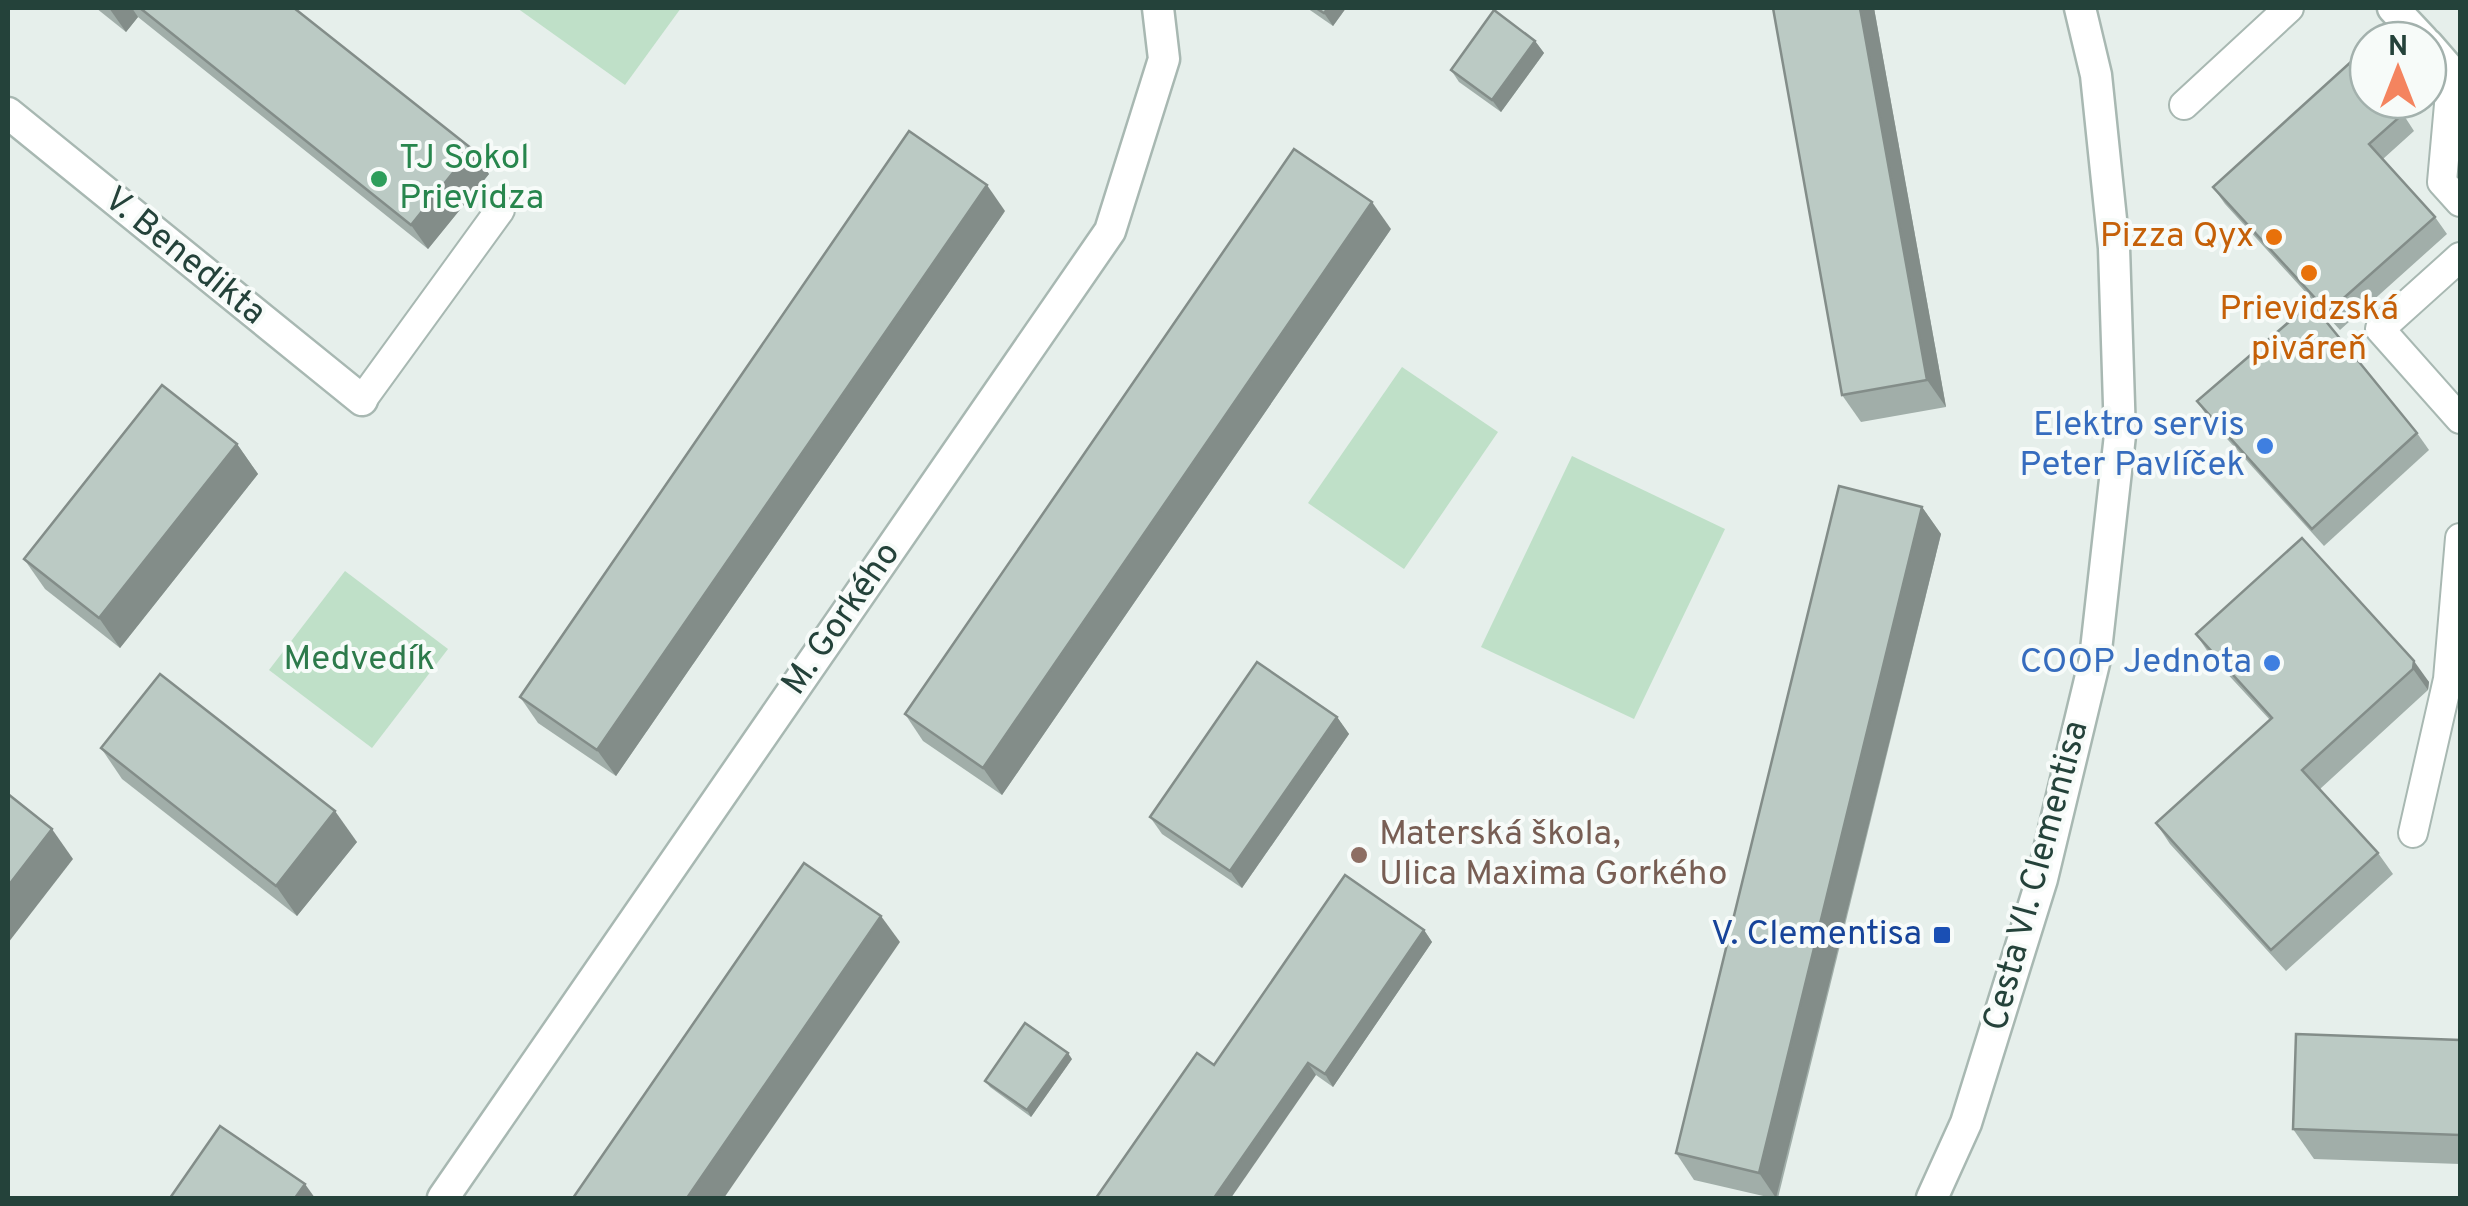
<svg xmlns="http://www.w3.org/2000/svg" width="2468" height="1206" viewBox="0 0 2468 1206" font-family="Overpass,sans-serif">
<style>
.green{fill:#bfe0c8}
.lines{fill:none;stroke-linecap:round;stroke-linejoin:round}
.lane-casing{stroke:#a8b8b2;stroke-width:32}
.street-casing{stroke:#a8b8b2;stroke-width:35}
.lane{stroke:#fff;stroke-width:28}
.street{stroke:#fff;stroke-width:30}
.wall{fill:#a1aea9}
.shaded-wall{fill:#838d89}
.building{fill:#bbcac4;stroke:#838d89;stroke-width:2.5}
.leisure-dot{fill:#2e9e5b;stroke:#f7fbf9;stroke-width:4}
.food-dot{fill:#e8710a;stroke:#f7fbf9;stroke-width:4}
.shop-dot{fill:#3f7fe0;stroke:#f7fbf9;stroke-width:4}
.education-dot{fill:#8d6e63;stroke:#f7fbf9;stroke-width:4}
.transit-dot{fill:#1a4fb4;stroke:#f7fbf9;stroke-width:4}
.labels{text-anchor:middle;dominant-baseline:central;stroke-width:8;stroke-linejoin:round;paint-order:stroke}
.leisure-label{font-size:35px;fill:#27864d;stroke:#f7fbf9;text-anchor:start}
.food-label{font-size:35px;fill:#c56008;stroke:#f7fbf9;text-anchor:end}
.street-label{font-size:35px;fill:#24423a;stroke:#f7fbf9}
.shop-label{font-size:35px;fill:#366cbe;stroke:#f7fbf9;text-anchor:end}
.park-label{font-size:35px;fill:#2d7a4b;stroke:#f7fbf9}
.education-label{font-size:35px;fill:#785e54;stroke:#f7fbf9;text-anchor:start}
.transit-label{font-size:35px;fill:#164399;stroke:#f7fbf9;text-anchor:end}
</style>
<rect width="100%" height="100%" fill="#e6efeb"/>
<g class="green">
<polygon points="517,8 681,8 625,85"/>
<polygon points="1402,367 1498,432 1404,569 1308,503"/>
<polygon points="1572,456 1725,529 1634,719 1481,647"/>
<polygon points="345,571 448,649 372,748 269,670"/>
</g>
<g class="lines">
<defs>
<g id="lane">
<polyline points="2452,71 2442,182 2460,202"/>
<polyline points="2184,105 2289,8"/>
<polyline points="2460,257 2380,329 2460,419"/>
<polyline points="362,400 500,210"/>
<polyline points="2413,833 2448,679 2460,538"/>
</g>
<g id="street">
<polyline points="2393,8 2423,40"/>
<polyline points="2428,45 2460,82"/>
<polyline points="8,113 362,400"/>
<polyline points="443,1198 1110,231 1164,59 1158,8"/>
<polyline points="1932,1198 1966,1123 2042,879 2095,659 2120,435 2114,248 2096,75 2080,8"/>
</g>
</defs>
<use href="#lane" class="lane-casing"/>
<use href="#street" class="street-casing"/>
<use href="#lane" class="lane"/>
<use href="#street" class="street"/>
</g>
<g class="wall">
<polygon points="96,8 294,8 489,174 428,249 138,17 126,32"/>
<polygon points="1307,8 1346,8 1333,26"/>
<polygon points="1773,8 1874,8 1946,407 1861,422 1842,395"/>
<polygon points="1535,41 1544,53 1501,112 1459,82 1451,70"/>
<polygon points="2403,114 2414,131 2383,159 2435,217 2447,234 2340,330 2225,204 2213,187"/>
<polygon points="1005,211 616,776 538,723 520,697"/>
<polygon points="1391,229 1002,795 923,741 905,714"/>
<polygon points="2197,401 2417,433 2429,450 2324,546 2209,419"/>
<polygon points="237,444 258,474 120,648 45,589 24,559"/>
<polygon points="1922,507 1941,534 1778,1198 1772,1198 1694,1180 1676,1153"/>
<polygon points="2302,538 2429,682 2428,690 2320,789 2378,853 2393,874 2286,971 2170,844 2156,823 2270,720 2210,655 2196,634"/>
<polygon points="1337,717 1349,734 1242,888 1162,834 1150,817"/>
<polygon points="101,748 357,842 297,916 122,779"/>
<polygon points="1424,930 1432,942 1333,1087 1316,1075 1214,1065"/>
<polygon points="2460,1040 2460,1164 2314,1159 2293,1129"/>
<polygon points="1072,1059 1031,1117 990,1087 985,1081"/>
</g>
<g class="shaded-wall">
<polygon points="109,8 132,8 138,17 126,32"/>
<polygon points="1328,8 1346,8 1333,26 1324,13"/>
<polygon points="1860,8 1874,8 1946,407 1927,380"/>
<polygon points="1535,41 1544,53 1501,112 1492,100"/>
<polygon points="472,149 489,174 428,249 411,225"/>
<polygon points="987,185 1005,211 616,776 597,750"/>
<polygon points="1372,202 1391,229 1002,795 983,768"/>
<polygon points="237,444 258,474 120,648 99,618"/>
<polygon points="1922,507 1941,534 1776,1198 1759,1173"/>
<polygon points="2414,661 2429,682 2428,690 2413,669"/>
<polygon points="1337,717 1349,734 1242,888 1230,871"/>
<polygon points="335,811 357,842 297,916 276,886"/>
<polygon points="52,829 73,859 8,943 8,886"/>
<polygon points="881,916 900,942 724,1198 687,1198"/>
<polygon points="1424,930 1432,942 1333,1087 1325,1074"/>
<polygon points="1068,1053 1072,1059 1031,1117 1027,1110"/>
<polygon points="1308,1063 1316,1075 1231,1198 1214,1198"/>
<polygon points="305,1184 315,1198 295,1198"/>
</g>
<g class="building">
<polygon points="140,8 294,8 472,149 411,225"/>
<polygon points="1316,8 1328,8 1324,13"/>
<polygon points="1773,8 1860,8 1927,380 1842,395"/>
<polygon points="1494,10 1535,41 1492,100 1451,70"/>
<polygon points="2353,60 2368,76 2368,100 2390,100 2403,114 2369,144 2435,217 2328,312 2213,187"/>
<polygon points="909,131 987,185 597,750 520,697"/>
<polygon points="1294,149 1372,202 983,768 905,714"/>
<polygon points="2311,303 2417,433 2312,529 2197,401"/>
<polygon points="162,385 237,444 99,618 24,559"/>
<polygon points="1839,486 1922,507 1759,1173 1676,1153"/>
<polygon points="2302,538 2414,661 2413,669 2302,770 2378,853 2271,950 2156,823 2272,718 2196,634"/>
<polygon points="1257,662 1337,717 1230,871 1150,817"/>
<polygon points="160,674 335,811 276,886 101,748"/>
<polygon points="8,794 52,829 8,886"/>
<polygon points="804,863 881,916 687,1198 573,1198"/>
<polygon points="1345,875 1424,930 1325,1074 1308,1063 1214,1198 1096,1198 1197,1053 1214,1065"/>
<polygon points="1025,1023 1068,1053 1027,1110 985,1081"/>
<polygon points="2296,1034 2460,1040 2460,1135 2293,1129"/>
<polygon points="220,1126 305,1184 295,1198 170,1198"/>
</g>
<circle class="leisure-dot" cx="379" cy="179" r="10"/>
<g class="food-dot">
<circle cx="2274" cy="237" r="10"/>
<circle cx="2309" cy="273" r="10"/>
</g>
<g class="shop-dot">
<circle cx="2265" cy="446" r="10"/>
<circle cx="2272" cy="663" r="10"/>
</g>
<circle class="education-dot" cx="1359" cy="855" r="10"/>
<rect class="transit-dot" x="1932" y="925" width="20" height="20" rx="5"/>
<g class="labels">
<g class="leisure-label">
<text x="399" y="159">TJ Sokol<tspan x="399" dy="40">Prievidza</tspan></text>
</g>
<g class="food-label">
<text x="2254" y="237">Pizza Qyx</text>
<text x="2309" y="310" text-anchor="middle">Prievidzská<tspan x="2309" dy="40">piváreň</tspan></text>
</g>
<g class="street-label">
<text transform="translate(184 257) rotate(39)">V. Benedikta</text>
<text transform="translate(842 619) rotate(-55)">M. Gorkého</text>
<text transform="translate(2037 876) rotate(-75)">Cesta Vl. Clementisa</text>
</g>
<g class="shop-label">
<text x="2245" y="426">Elektro servis<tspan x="2245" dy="40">Peter Pavlíček</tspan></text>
<text x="2252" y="663">COOP Jednota</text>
</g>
<g class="park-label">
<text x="359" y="660">Medvedík</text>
</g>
<g class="education-label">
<text x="1379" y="835">Materská škola,<tspan x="1379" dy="40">Ulica Maxima Gorkého</tspan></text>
</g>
<g class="transit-label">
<text x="1922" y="935">V. Clementisa</text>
</g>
</g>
<rect width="2468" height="1206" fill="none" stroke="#24423a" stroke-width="20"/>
<g transform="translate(2398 70)"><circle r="48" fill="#f7fbf9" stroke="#a3b1ad" stroke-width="2.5"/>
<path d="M0-8L18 38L0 25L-18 38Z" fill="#f4845f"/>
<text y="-15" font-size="28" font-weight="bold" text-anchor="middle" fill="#24423a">N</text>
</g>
</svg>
